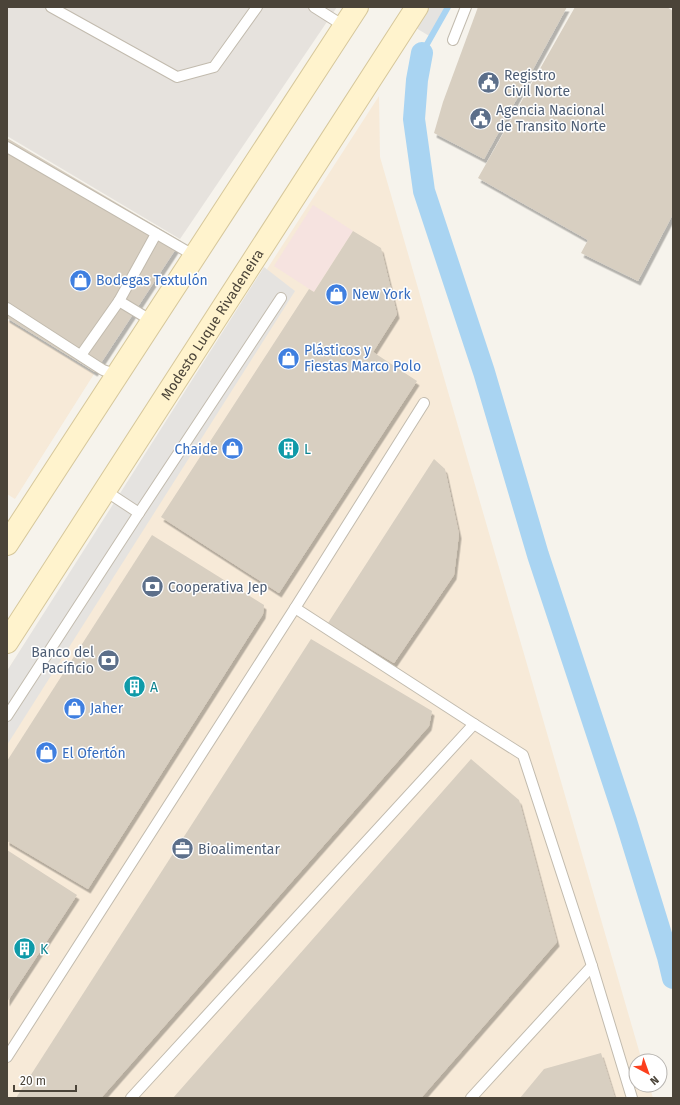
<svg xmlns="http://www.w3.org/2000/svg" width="680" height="1105" viewBox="0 0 680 1105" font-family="'Fira Sans',sans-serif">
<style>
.commercial{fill:#f7ead8}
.industrial{fill:#e6e2dd}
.medical{fill:#f6e3e0}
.parking{fill:#e5e3e0}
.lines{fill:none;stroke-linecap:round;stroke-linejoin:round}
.stream{stroke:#a9d4f2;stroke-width:6}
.canal{stroke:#a9d4f2;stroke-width:22}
.building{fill:#d8cfc1;filter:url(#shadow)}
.lane-casing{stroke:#c2bbae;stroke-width:12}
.secondary-casing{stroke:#d6c79b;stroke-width:24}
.lane{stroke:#fff;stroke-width:10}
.secondary{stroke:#fff3cd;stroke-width:22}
.labels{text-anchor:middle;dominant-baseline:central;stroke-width:3;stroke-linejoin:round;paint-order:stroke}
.service-label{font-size:14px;fill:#4e5e75;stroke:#fff;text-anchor:start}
.shop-label{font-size:14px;fill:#366cbe;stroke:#fff;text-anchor:start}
.street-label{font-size:14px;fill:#4b4439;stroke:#fff}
.culture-label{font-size:14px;fill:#0d838f;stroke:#fff;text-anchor:start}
</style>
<defs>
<filter id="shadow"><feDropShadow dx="2.5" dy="4.5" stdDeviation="0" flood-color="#0004"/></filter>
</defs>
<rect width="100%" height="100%" fill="#f6f3ec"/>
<g class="commercial">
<polygon points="379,96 380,157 642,1061 636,1061 636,1085 649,1085 653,1098 7,1098 7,671"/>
<polygon points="7,320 94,374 15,499 7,494"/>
</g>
<polygon class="industrial" points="7,7 337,7 180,239 7,136"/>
<polygon class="medical" points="313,205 353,231 314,292 274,266"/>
<g class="parking">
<polygon points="429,7 450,7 431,37 416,28"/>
<polygon points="264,267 295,291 7,745 7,671"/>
</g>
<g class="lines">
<polyline class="stream" points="422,53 448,7"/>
<polyline class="canal" points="422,53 417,80 414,119 424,191 484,372 538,555 626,821 668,957 673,978"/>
</g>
<g class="building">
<polygon points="478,7 567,7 484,159 434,133 443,102"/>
<polygon points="575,7 667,7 673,11 673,214 638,281 581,253 588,240 478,178"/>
<polygon points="7,138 181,241 95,372 7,318"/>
<polygon points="353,231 381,248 397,314 373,352 417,381 279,593 161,517 309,289 314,292"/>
<polygon points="434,459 445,469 459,534 454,575 394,663 328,623"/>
<polygon points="152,535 264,605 263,614 88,889 7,841 7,761"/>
<polygon points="311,639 432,711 429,726 101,1098 16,1098"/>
<polygon points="471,759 519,800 557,942 421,1098 173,1098"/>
<polygon points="7,850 77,895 7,1002"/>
<polygon points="601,1053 615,1098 520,1098 544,1069"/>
</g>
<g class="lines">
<defs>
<g id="lane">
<polyline points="51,7 177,77 214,67 257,7"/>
<polyline points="314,7 344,26"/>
<polyline points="453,40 466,7"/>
<polyline points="7,147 195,256"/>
<polyline points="7,308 103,370 117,375"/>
<polyline points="152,321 119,301 156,234"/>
<polyline points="81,355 119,301"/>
<polyline points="104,490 139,513"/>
<polyline points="295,608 474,724 523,755 592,966 632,1098"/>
<polyline points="7,716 139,513 281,298"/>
<polyline points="7,1057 295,608 424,403"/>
<polyline points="131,1098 474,724"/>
<polyline points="471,1098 592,966"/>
</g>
<g id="secondary">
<polyline points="7,544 357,7"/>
<path id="s1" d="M7,642l410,-635"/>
</g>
</defs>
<use href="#lane" class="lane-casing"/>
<use href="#secondary" class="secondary-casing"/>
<use href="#lane" class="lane"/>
<use href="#secondary" class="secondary"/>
</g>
<defs>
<symbol id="civic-disc" viewBox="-11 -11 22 22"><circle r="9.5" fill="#5c6f8a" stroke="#fff"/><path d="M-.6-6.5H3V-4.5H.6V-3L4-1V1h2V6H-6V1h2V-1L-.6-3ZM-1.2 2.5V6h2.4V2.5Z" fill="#fff"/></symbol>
<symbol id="shop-disc" viewBox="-11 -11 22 22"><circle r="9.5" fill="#3f7fe0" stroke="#fff"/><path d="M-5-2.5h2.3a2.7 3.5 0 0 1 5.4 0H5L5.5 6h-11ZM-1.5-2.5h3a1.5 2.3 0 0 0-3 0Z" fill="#fff"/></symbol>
<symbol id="building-disc" viewBox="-11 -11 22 22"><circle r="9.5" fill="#0f9aa8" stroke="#fff"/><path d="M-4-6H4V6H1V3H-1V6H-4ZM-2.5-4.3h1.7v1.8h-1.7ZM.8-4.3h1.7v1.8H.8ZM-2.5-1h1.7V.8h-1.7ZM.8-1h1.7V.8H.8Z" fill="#fff"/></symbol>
<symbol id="bank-disc" viewBox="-11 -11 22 22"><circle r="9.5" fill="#5c6f8a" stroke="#fff"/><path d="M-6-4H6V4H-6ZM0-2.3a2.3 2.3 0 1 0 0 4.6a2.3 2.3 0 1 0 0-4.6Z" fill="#fff"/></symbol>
<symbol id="office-disc" viewBox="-11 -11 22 22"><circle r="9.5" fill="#5c6f8a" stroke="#fff"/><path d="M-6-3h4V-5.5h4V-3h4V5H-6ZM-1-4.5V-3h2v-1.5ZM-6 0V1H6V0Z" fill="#fff"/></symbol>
</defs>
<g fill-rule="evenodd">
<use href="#civic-disc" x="476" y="70" width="25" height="25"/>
<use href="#civic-disc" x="468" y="106" width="25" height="25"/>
<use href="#shop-disc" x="68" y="268" width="25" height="25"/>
<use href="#shop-disc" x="324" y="282" width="25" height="25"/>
<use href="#shop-disc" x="276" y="346" width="25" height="25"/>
<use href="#shop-disc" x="220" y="436" width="25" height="25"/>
<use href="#building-disc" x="276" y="436" width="25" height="25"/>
<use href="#bank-disc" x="140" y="574" width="25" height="25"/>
<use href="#bank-disc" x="96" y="648" width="25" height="25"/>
<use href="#building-disc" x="122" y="674" width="25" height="25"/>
<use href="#shop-disc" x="62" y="696" width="25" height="25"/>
<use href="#shop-disc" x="34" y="740" width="25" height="25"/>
<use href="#office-disc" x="170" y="836" width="25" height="25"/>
<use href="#building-disc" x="12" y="936" width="25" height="25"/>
</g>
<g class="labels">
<g class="service-label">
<text x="504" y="75">Registro<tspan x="504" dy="16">Civil Norte</tspan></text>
<text x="496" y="110">Agencia Nacional<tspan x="496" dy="16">de Transito Norte</tspan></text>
<text x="168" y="587">Cooperativa Jep</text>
<text x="94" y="652" text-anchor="end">Banco del<tspan x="94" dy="16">Pacíficio</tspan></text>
<text x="198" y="849">Bioalimentar</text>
</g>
<g class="shop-label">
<text x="96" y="280">Bodegas Textulón</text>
<text x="352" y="294">New York</text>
<text x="304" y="350">Plásticos y<tspan x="304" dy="16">Fiestas Marco Polo</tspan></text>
<text x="218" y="449" text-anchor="end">Chaide</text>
<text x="90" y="708">Jaher</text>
<text x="62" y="753">El Ofertón</text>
</g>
<g class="street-label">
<text stroke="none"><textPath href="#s1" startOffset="378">Modesto Luque Rivadeneira</textPath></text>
</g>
<g class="culture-label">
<text x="304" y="449">L</text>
<text x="150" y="687">A</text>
<text x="40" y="949">K</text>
</g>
</g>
<rect width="680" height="1105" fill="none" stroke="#4b4439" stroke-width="16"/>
<g transform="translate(648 1073) rotate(139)"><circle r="19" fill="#ffffff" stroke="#b7b4b0"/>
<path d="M0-3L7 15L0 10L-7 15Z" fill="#fc3f1d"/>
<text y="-6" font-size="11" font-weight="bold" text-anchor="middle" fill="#4b4439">N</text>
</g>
<path d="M14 1085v6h62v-6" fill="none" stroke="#4b4439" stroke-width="2"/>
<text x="20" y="1085" font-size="12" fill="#4b4439" stroke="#ffffff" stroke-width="3" paint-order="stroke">20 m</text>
</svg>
